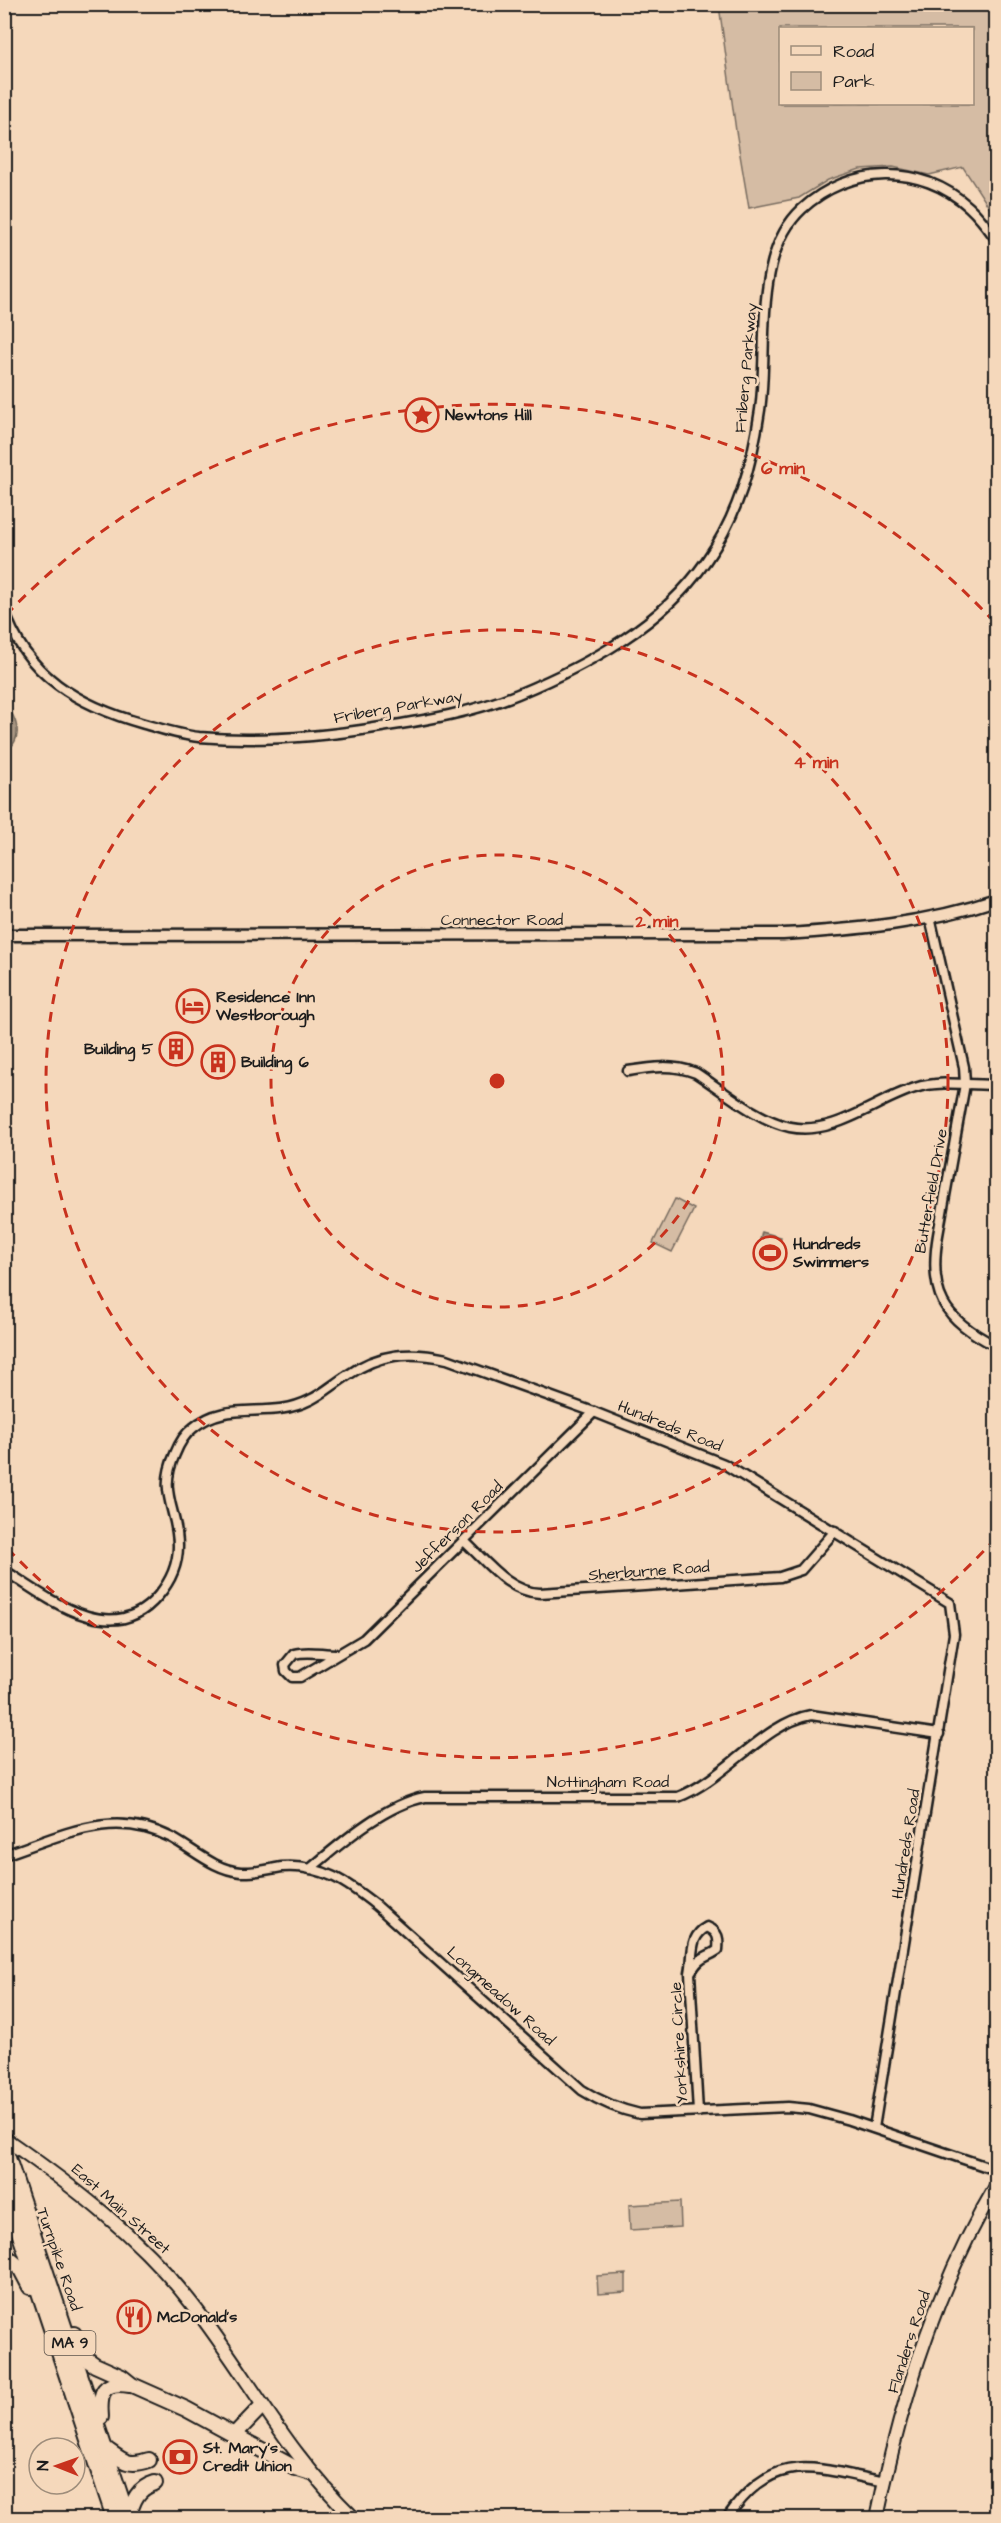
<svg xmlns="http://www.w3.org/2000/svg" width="1001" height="2523" viewBox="0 0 1001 2523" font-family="'Architects Daughter',sans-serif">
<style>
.green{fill:#d5bca4;stroke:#786c60;stroke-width:1.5;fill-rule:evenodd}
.water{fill:#a89582;stroke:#706559;stroke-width:1.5}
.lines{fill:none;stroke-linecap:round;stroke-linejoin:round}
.minor-casing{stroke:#1c1c1c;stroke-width:13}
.tertiary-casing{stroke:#1c1c1c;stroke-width:15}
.secondary-casing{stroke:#1c1c1c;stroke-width:16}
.trunk-casing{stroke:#1c1c1c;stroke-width:18}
.minor{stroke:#f5d8bb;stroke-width:8}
.tertiary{stroke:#f5d8bb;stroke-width:10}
.secondary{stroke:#f5d8bb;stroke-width:12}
.trunk{stroke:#f5d8bb;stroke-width:14}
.ring{fill:none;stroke:#c8321e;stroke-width:3;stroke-dasharray:10 8}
.labels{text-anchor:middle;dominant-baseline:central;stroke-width:5;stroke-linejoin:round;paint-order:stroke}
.shield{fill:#f5d8bb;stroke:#5d544c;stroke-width:1.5}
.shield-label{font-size:15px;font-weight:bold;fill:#1c1c1c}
.street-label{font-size:16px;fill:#1c1c1c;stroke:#f5d8bb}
.poi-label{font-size:16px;font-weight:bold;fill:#1c1c1c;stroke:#f5d8bb;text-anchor:start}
.centre{fill:#c8321e;stroke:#f5d8bb;stroke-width:3}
.ring-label{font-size:18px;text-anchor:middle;font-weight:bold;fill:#c8321e;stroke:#f5d8bb;stroke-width:5;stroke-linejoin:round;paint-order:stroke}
</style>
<rect width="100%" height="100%" fill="#f5d8bb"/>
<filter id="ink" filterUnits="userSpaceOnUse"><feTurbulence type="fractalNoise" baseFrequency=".0167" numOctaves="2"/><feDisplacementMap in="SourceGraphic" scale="12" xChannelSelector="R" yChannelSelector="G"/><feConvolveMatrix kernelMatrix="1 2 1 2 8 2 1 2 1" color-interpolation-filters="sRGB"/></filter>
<g filter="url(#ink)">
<g class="green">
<path d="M719,5h277v213l-33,-51 -34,8 -36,-8 -33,2 -32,11 -29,18 -50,10 -13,-77zM780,28h192v76h-192z"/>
<polygon points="675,1199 694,1209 672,1252 653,1243"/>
<polygon points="680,2202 681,2227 630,2230 629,2205"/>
<polygon points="626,2274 626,2292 598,2294 597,2276"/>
</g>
<g class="water">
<path d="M5,703c12,16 20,35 0,49z"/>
<polygon points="762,1232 781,1237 775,1264 761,1260 765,1246 759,1244"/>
</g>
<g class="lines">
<defs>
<g id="minor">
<path d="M4,609c21,67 76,97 140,115 18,5 36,11 55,13 61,5 122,0 182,-10 47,-7 93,-15 137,-33 70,-29 144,-69 188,-133 32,-45 46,-96 54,-151 9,-62 -8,-155 42,-201 47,-44 119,-46 167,-2 10,9 19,21 27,32"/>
<path d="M930,917l34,150 1,17 -27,151c-10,59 5,84 58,111"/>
<path d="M628,1071c25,-4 44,-7 68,2 26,17 63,48 94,54 45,9 85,-27 125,-39 25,-8 55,-3 81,-3"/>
<path d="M464,1541c22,20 44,51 76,52l240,-16 21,-7 34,-39"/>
<path d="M4,1570c43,28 109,80 154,26 12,-14 20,-31 20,-50 0,-37 -21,-53 -3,-92 4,-10 10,-20 18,-26 35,-30 76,-7 117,-28 13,-6 25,-17 38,-25 31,-22 62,-24 99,-16l147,53 130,52 226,139 4,31 -80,494"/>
<path d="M336,1654c-15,0 -28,-4 -42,0l-9,11 1,6 6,6h8l64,-38 230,-227"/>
<path d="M4,1855c58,-19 109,-48 168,-17 22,12 43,32 69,34 14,1 28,-3 41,-5 40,-3 66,16 95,39l205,184c19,12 35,19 58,24l148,-7 21,2 40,11 147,50"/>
<path d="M310,1869c31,-26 74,-64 115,-72h253c46,-17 86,-74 133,-82l128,19"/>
<path d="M690,1973c4,-18 -2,-36 17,-46 12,5 12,12 11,23 -15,10 -17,5 -28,23l8,139"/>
<path d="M727,2518c48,-70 87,-50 158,-36"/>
</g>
<path id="tertiary" d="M4,935l779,-1c72,-4 145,-11 213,-34"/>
<g id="secondary">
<path d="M4,2138c69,48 136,99 188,166 57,73 94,149 162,214"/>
<path d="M877,2518c23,-114 59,-232 119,-332"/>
</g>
<g id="trunk">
<polyline points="4,2146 128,2518"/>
<polyline points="4,2187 114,2518"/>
<polyline points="4,2254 20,2268 30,2287"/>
<polyline points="74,2334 88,2360 95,2365 122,2377 132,2385 186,2409 295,2468 311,2473"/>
<path d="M101,2417c-2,-26 2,-36 29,-32"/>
<polyline points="234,2435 262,2406"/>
<path d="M106,2449c17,12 22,18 43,11"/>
<path d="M129,2516c4,-16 9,-28 26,-33"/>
</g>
</defs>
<use href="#minor" class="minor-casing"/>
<use href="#tertiary" class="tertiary-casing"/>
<use href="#secondary" class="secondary-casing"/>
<use href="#trunk" class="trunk-casing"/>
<use href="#minor" class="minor"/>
<use href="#tertiary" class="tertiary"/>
<use href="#secondary" class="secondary"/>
<use href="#trunk" class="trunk"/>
</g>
</g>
<g class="ring">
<circle cx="497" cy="1081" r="226"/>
<circle cx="497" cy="1081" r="451"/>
<path d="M996 1538A677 677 0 0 1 6 1547M6 615A677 677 0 0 1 996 624"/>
</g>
<defs>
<symbol id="sight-ring" viewBox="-11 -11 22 22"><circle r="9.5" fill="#f5d8bb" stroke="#c8321e" stroke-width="1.5"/><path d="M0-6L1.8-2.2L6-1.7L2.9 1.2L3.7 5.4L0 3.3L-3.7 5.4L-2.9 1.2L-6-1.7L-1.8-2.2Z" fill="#c8321e"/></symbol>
<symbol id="hotel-ring" viewBox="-11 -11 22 22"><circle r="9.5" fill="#f5d8bb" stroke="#c8321e" stroke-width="1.5"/><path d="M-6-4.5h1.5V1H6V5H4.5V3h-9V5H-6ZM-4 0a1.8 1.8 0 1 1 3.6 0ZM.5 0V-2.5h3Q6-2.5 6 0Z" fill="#c8321e"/></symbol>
<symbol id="building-ring" viewBox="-11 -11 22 22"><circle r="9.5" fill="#f5d8bb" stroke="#c8321e" stroke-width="1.5"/><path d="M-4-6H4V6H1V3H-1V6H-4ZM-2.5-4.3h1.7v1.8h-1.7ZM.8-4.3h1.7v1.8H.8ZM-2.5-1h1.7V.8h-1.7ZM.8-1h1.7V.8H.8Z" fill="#c8321e"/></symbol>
<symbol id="stadium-ring" viewBox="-11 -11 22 22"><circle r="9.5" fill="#f5d8bb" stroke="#c8321e" stroke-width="1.5"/><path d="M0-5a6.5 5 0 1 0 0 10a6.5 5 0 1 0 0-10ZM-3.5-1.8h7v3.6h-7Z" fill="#c8321e"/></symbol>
<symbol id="restaurant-ring" viewBox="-11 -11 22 22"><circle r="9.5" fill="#f5d8bb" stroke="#c8321e" stroke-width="1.5"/><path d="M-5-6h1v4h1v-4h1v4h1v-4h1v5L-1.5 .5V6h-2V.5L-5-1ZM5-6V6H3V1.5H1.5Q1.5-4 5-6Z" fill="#c8321e"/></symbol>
<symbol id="bank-ring" viewBox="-11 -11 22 22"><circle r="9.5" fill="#f5d8bb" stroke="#c8321e" stroke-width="1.5"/><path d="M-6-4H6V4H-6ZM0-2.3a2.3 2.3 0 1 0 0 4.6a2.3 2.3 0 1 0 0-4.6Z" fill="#c8321e"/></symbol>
</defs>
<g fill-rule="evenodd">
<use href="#sight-ring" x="403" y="396" width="38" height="38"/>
<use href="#hotel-ring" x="174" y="987" width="38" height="38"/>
<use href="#building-ring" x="157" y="1030" width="38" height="38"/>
<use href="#building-ring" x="199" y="1043" width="38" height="38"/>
<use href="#stadium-ring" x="751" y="1234" width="38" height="38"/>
<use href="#restaurant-ring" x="115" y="2298" width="38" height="38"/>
<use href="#bank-ring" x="161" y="2438" width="38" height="38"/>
</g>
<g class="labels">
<rect class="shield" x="44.5" y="2331" width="51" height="24" rx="4.5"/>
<g class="shield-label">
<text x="70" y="2343">MA 9</text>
</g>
<g class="street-label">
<text transform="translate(746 368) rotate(-85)">Friberg Parkway</text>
<text transform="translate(398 707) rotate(-10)">Friberg Parkway</text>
<text x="502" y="920">Connector Road</text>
<text transform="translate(931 1191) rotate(-80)">Butterfield Drive</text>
<text transform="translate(670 1426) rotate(22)">Hundreds Road</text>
<text transform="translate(457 1527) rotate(-45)">Jefferson Road</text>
<text transform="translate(649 1571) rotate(-4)">Sherburne Road</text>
<text x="608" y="1782">Nottingham Road</text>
<text transform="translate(906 1844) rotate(-81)">Hundreds Road</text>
<text transform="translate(501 1996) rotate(42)">Longmeadow Road</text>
<text transform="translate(679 2043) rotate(-93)">Yorkshire Circle</text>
<text transform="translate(121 2209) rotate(42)">East Main Street</text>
<text transform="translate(59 2259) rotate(71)">Turnpike Road</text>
<text transform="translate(909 2342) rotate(-72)">Flanders Road</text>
</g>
<g class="poi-label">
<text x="445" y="415">Newtons Hill</text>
<text x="216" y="997">Residence Inn<tspan x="216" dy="18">Westborough</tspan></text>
<text x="153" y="1049" text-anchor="end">Building 5</text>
<text x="241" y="1062">Building 6</text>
<text x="793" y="1244">Hundreds<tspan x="793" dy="18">Swimmers</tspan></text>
<text x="157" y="2317">McDonald's</text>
<text x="203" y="2448">St. Mary's<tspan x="203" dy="18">Credit Union</tspan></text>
</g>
</g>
<circle cx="497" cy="1081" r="9" class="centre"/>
<g class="ring-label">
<text x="783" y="474">6 min</text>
<text x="816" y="768">4 min</text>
<text x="657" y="927">2 min</text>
</g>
<rect width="1001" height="2523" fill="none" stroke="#f5d8bb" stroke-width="24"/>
<rect x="12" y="12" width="977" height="2499" fill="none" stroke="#1c1c1c" stroke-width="2" filter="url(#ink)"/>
<rect x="779" y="27" width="195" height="78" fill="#f5d8bb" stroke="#9e8d7b" stroke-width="1.5"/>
<rect x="791" y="46" width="30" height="9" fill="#f5d8bb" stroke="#9e8d7b" stroke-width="1.5"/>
<text x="833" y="57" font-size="18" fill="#1c1c1c">Road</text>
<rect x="791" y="72" width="30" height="18" fill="#d5bca4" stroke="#9e8d7b" stroke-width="1.5"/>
<text x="833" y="87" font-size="18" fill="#1c1c1c">Park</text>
<g transform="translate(57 2466) rotate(271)"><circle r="28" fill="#f5d8bb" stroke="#9e8d7b" stroke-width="1.5"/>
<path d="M0-4.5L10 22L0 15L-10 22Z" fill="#c8321e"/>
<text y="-9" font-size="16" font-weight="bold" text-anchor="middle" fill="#1c1c1c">N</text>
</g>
</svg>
